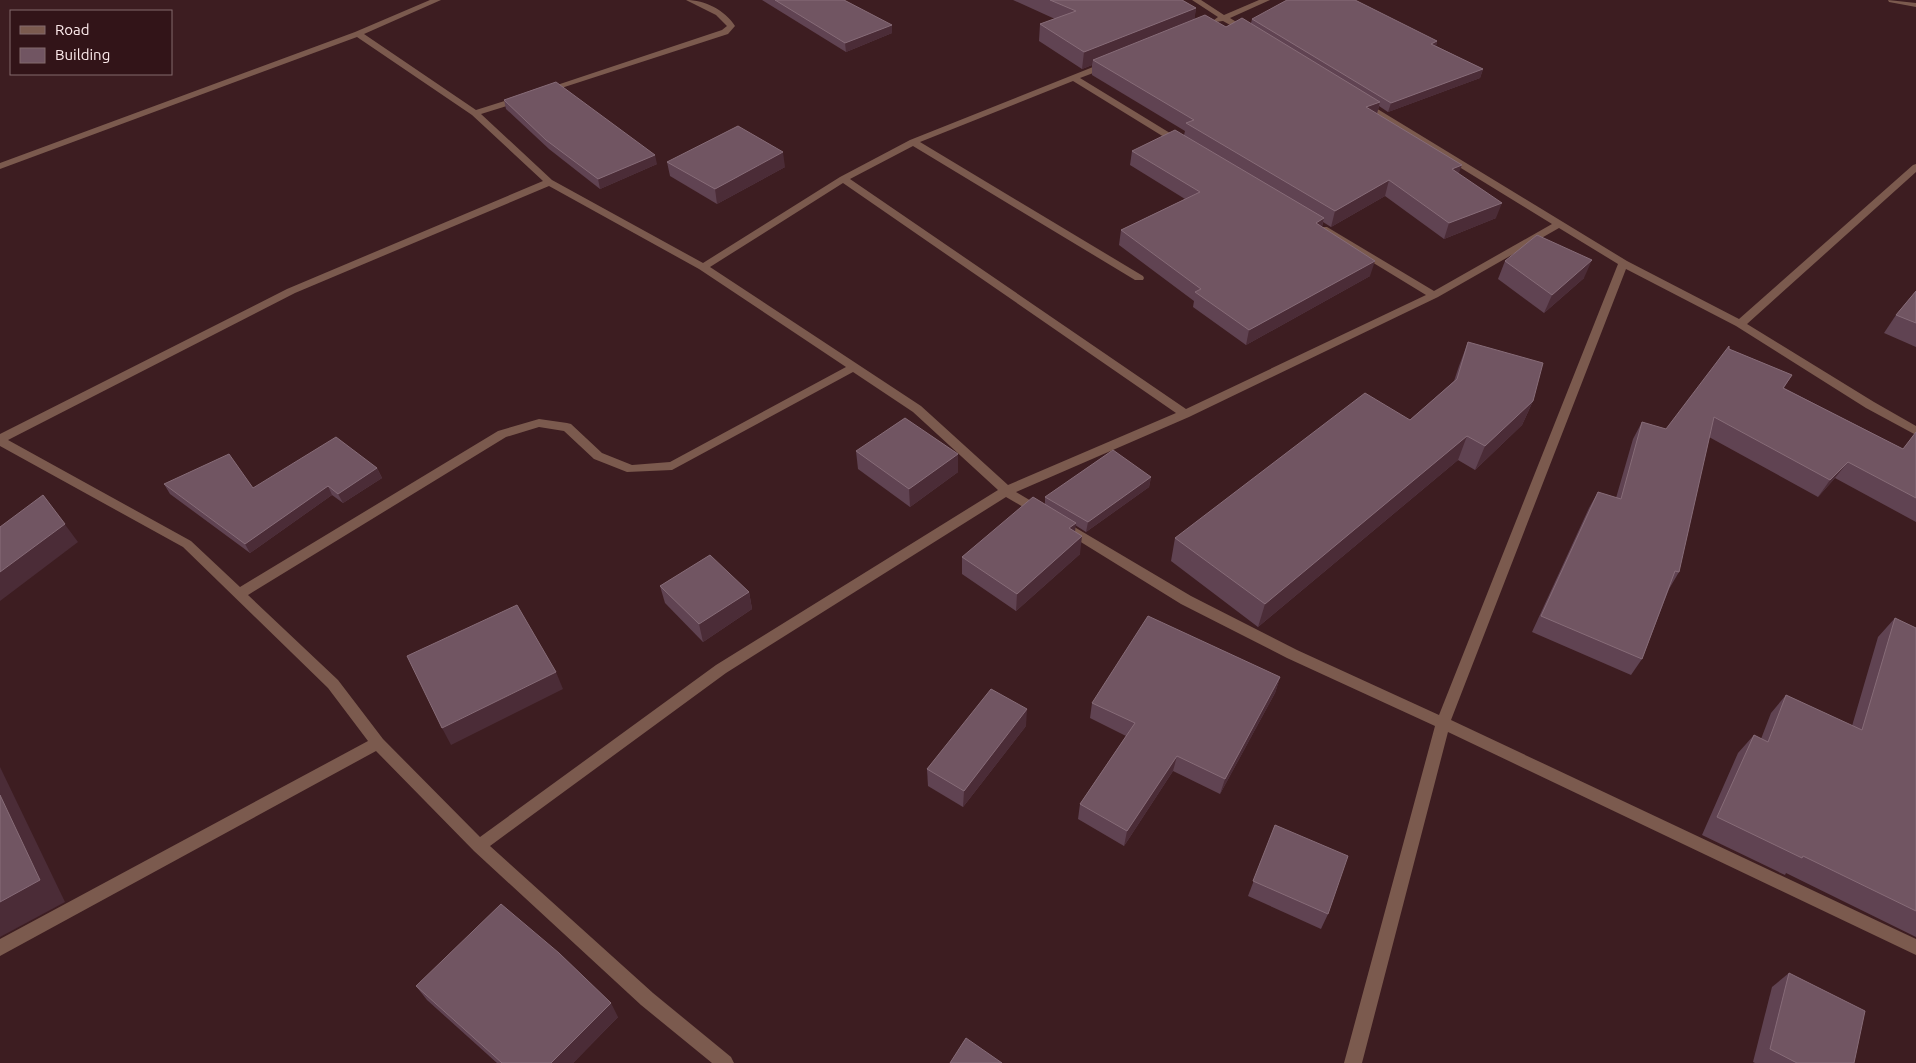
<svg xmlns="http://www.w3.org/2000/svg" width="1916" height="1063" viewBox="0 0 1916 1063" font-family="Ubuntu,sans-serif">
<style>
.lines{fill:none;stroke-linecap:round;stroke-linejoin:round}
.minor{fill:#7b5a4e;fill-rule:evenodd}
.wall{fill:#604352}
.shaded-wall{fill:#4b2c37}
.building{fill:#715562;stroke:#876c78}
</style>
<rect width="100%" height="100%" fill="#3d1d21"/>
<g class="lines">
<g class="minor">
<path d="M430,0h11l-77,34 112,76 41,-13h6v4l-42,13 71,66 151,83 137,-86 70,-37 193,-77h6v4l-29,11 103,63v4h-6l-104,-64 -153,61 223,134 1,2 -1,2h-8l-222,-134 -63,33 336,230 240,-114 -105,-64v-4h6l107,64 118,-67 -192,-118v-4h6l261,159 112,58 174,-154 3,-1v8l-169,152 127,78 42,24v9l-50,-27 -130,-82 -110,-57 -175,451 465,219v16l-468,-223 -86,331h-18l91,-337 -148,-68 -106,-54 -118,-73 -2,-3 2,-3h8l120,71 106,54 142,65 179,-451 -59,-36 -121,69 -249,120 -173,75 27,16 2,3 -2,3h-8l-29,-17 -280,176 -236,173 163,147 78,64 3,6h-22l-71,-58 -167,-154 -98,-100 -376,205v-17l368,-198 -40,-53 -145,-141 -183,-101v-12l287,-145 256,-108 -71,-66 -115,-78 -357,132v-6l355,-131zM843,183l333,230 -168,72 -87,-79 -211,-139zM549,186l150,83 147,98 -176,95 -38,3 -30,-12 -31,-29 -4,-1 -28,-4 -41,12 -258,156 -49,-46 -183,-101 287,-147zM853,372l60,40 85,78 -282,175 -236,172 -97,-98 -45,-59 -90,-85 258,-158 33,-10 25,4 30,28 33,13 45,-2z"/>
<path d="M686,0c19,0 39,10 49,26l-7,8 -179,58 -7,-2 180,-60 5,-4 -11,-11z"/>
<polygon points="1192,0 1201,0 1224,15 1259,0 1270,0 1230,18 1249,30 1250,32 1246,34 1223,21 1215,22 1214,20 1218,17"/>
<polygon points="1888,0 1916,3 1916,7 1889,2"/>
</g>
</g>
<g class="wall">
<polygon points="762,0 844,0 892,33 846,52"/>
<polygon points="1013,0 1182,0 1196,8 1194,20 1226,27 1251,23 1252,19 1437,41 1436,46 1483,69 1480,78 1388,112 1379,106 1377,113 1459,174 1496,218 1444,239 1385,196 1331,227 1323,222 1322,227 1370,276 1246,345 1193,307 1194,301 1119,245 1121,230 1185,199 1130,165 1132,151 1184,135 1185,131 1092,75 1092,65 1082,69 1039,41 1040,24 1055,19"/>
<polygon points="504,100 657,164 600,189 549,149 506,109"/>
<polygon points="667,162 785,167 717,204 670,176"/>
<polygon points="1505,261 1584,278 1544,313 1498,279"/>
<polygon points="1916,291 1916,347 1884,333 1896,315"/>
<polygon points="1468,342 1533,401 1522,425 1475,470 1458,460 1258,627 1171,561 1175,538 1410,420 1454,381 1459,366"/>
<polygon points="1729,349 1792,375 1784,388 1903,449 1916,432 1916,522 1835,478 1818,497 1709,437 1679,572 1669,589 1642,659 1631,675 1532,632 1589,508 1598,492 1616,498 1633,439 1642,422 1666,429"/>
<polygon points="856,451 958,454 958,472 910,507 858,469"/>
<polygon points="377,468 382,478 343,503 332,495 250,553 170,494 164,484 253,488"/>
<polygon points="1151,477 1149,487 1086,532 1075,525 1075,531 1080,554 1016,611 962,574 962,557 1045,504 1045,497"/>
<polygon points="660,586 749,592 752,609 703,642 665,603"/>
<polygon points="1895,618 1916,628 1916,937 1786,873 1785,875 1702,835 1738,753 1754,735 1761,739 1771,713 1786,695 1852,726 1878,637"/>
<polygon points="1280,677 1275,693 1220,794 1173,771 1124,846 1078,819 1080,804 1126,736 1090,718 1092,703"/>
<polygon points="1026,726 963,807 928,786 927,769"/>
<polygon points="1275,825 1328,914 1321,929 1248,896"/>
<polygon points="1789,973 1854,1063 1755,1063 1753,1062 1772,987"/>
<polygon points="416,986 618,1017 573,1063 497,1063 427,1000"/>
</g>
<g class="shaded-wall">
<polygon points="1196,8 1194,24 1093,60 1092,65 1082,69 1084,52"/>
<polygon points="892,25 892,33 846,52 845,43"/>
<polygon points="1437,41 1435,50 1431,44"/>
<polygon points="1483,69 1480,78 1388,112 1391,103"/>
<polygon points="1380,102 1376,117 1366,107"/>
<polygon points="783,152 785,167 717,204 715,189"/>
<polygon points="655,155 657,164 600,189 598,179"/>
<polygon points="1462,165 1456,181 1452,169"/>
<polygon points="1389,180 1385,196 1331,227 1335,211"/>
<polygon points="1502,203 1496,218 1444,239 1449,223"/>
<polygon points="1324,218 1320,233 1316,223"/>
<polygon points="1592,260 1584,278 1544,313 1552,295"/>
<polygon points="1375,261 1370,276 1246,345 1249,330"/>
<polygon points="1533,401 1522,425 1475,470 1485,446"/>
<polygon points="1467,436 1458,460 1258,627 1265,604"/>
<polygon points="958,454 958,472 910,507 909,489"/>
<polygon points="1848,462 1835,478 1818,497 1830,480"/>
<polygon points="377,468 382,478 343,503 338,494"/>
<polygon points="1151,477 1149,487 1086,532 1088,522"/>
<polygon points="328,486 332,495 250,553 245,544"/>
<polygon points="43,495 78,542 0,601 0,572"/>
<polygon points="1076,523 1074,541 1069,528"/>
<polygon points="1082,536 1080,554 1016,611 1017,594"/>
<polygon points="749,592 752,609 703,642 699,624"/>
<polygon points="556,672 563,689 451,745 442,728"/>
<polygon points="1280,677 1275,693 1220,794 1225,779"/>
<polygon points="1027,709 1026,726 963,807 964,791"/>
<polygon points="1177,756 1173,771 1124,846 1127,831"/>
<polygon points="0,767 65,902 0,937"/>
<polygon points="611,1003 618,1017 573,1063 551,1063"/>
</g>
<g class="building">
<polygon points="775,0 844,0 892,25 845,43"/>
<polygon points="1050,0 1182,0 1196,8 1084,52 1040,24 1076,11"/>
<polygon points="1287,0 1355,0 1437,41 1431,44 1483,69 1391,103 1252,19"/>
<polygon points="1205,15 1226,27 1242,18 1380,102 1366,107 1462,165 1452,169 1502,203 1449,223 1389,180 1335,211 1186,123 1194,120 1093,60"/>
<polygon points="556,82 655,155 598,179 546,140 504,100"/>
<polygon points="738,126 783,152 715,189 667,162"/>
<polygon points="1175,130 1324,218 1316,223 1375,261 1249,330 1195,292 1201,289 1121,230 1200,192 1132,151"/>
<polygon points="1537,235 1592,260 1552,295 1505,261"/>
<polygon points="1916,291 1916,323 1896,315"/>
<polygon points="1468,342 1543,363 1533,401 1485,446 1467,436 1265,604 1175,538 1365,393 1410,420 1457,379"/>
<polygon points="1729,346 1729,349 1792,375 1783,388 1903,449 1916,432 1916,498 1848,462 1830,480 1714,417 1679,572 1675,571 1642,659 1541,616 1598,492 1621,499 1642,422 1666,429"/>
<polygon points="905,418 958,454 909,489 856,451"/>
<polygon points="336,437 377,468 338,494 328,486 245,544 164,484 229,454 253,488"/>
<polygon points="1113,450 1151,477 1088,522 1045,497"/>
<polygon points="43,495 65,524 0,572 0,527"/>
<polygon points="1033,497 1076,523 1069,528 1082,536 1017,594 962,557"/>
<polygon points="710,555 749,592 699,624 660,586"/>
<polygon points="517,605 556,672 442,728 407,656"/>
<polygon points="1148,616 1280,677 1225,779 1177,756 1127,831 1080,804 1135,723 1092,703"/>
<polygon points="1895,618 1916,628 1916,911 1803,856 1802,858 1717,817 1754,735 1768,742 1786,695 1862,730"/>
<polygon points="991,689 1027,709 964,791 927,769"/>
<polygon points="0,795 40,880 0,902"/>
<polygon points="1275,825 1348,856 1328,914 1253,881"/>
<polygon points="501,904 559,953 611,1003 551,1063 502,1063 416,986"/>
<polygon points="1789,973 1865,1011 1854,1063 1797,1063 1770,1049"/>
<polygon points="966,1038 1002,1063 950,1063"/>
</g>
<rect x="10" y="10" width="162" height="65" fill="#321418" stroke="#836a6d"/>
<rect x="20" y="26" width="25" height="8" fill="#7b5a4e" stroke="#836a6d"/>
<text x="55" y="35" font-size="15" fill="#fdebec">Road</text>
<rect x="20" y="48" width="25" height="15" fill="#715562" stroke="#836a6d"/>
<text x="55" y="60" font-size="15" fill="#fdebec">Building</text>
</svg>
